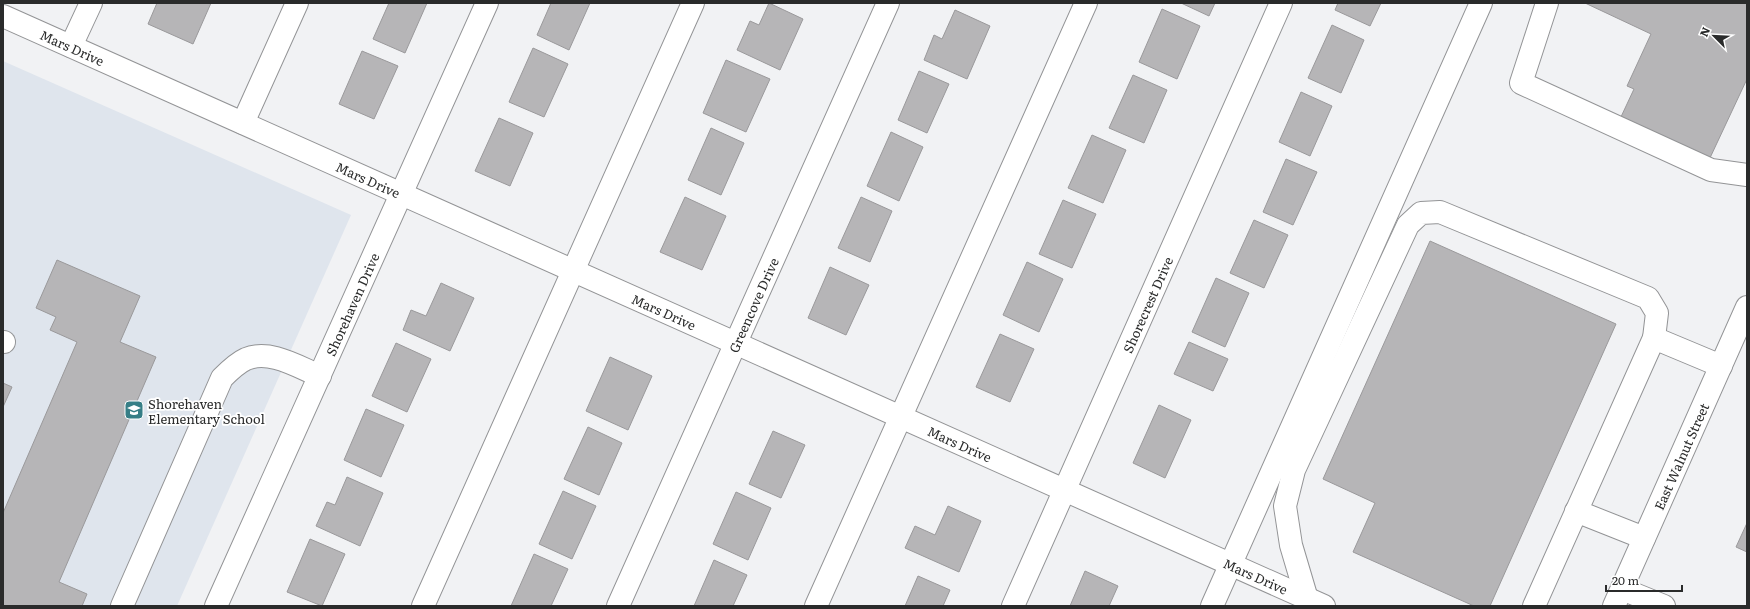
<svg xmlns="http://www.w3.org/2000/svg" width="1750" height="609" viewBox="0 0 1750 609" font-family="Literata,serif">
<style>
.built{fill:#dfe5ed}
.building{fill:#b6b5b7;stroke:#9a999b}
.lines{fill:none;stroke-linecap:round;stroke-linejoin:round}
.minor-casing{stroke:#939496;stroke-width:24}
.minor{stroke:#fff;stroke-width:22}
.labels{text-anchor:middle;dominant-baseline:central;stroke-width:3.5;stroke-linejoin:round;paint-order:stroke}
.street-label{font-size:13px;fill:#2a2b2b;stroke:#fff}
.poi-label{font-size:13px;fill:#2a2b2b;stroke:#fff;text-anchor:start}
</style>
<rect width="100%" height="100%" fill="#f1f2f4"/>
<polygon class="built" points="3,61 351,215 177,606 3,606"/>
<g class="building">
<polygon points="157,3 211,3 193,44 148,24"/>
<polygon points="389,3 427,3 405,53 373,39"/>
<polygon points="551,3 590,3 569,50 537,35"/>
<polygon points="769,3 803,19 780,70 737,50 750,21 759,25"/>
<polygon points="1181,3 1215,3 1209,16"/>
<polygon points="1338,3 1381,3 1370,26 1335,10"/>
<polygon points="1585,3 1747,3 1747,79 1709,160 1620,119 1634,89 1627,86 1651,34"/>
<polygon points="1162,9 1200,26 1177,79 1139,62"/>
<polygon points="955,10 990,26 967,79 924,60 934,35 942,39"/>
<polygon points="1332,25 1364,40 1341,93 1308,78"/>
<polygon points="533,48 568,64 544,117 509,102"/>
<polygon points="362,51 398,66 374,119 339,104"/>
<polygon points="726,60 770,79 746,132 703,113"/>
<polygon points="919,71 949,84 927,133 898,120"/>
<polygon points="1133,75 1167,90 1144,143 1109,128"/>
<polygon points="1301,92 1332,106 1310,156 1279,142"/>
<polygon points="499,118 533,133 510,186 475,171"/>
<polygon points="711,128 744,143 721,195 688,180"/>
<polygon points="891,132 923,147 899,201 867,186"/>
<polygon points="1092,135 1126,150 1103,203 1068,188"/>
<polygon points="1286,159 1317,172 1293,225 1263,212"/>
<polygon points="685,197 726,216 702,270 660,252"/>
<polygon points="861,197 892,211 870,262 838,248"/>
<polygon points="1063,200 1096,214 1072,268 1039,254"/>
<polygon points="1254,220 1288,235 1264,288 1230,273"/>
<polygon points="1430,241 1616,324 1490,606 1474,606 1353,552 1375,503 1323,479"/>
<polygon points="57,260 140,296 120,342 156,357 59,582 87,594 82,606 3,606 3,513 77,342 50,330 56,317 36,308"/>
<polygon points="1027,262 1063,279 1039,332 1003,315"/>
<polygon points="830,267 869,285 846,335 808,318"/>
<polygon points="1216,278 1249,293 1225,347 1192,332"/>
<polygon points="441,283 474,298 450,351 403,330 411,310 426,316"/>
<polygon points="1000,334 1034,349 1010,402 976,387"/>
<polygon points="1189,342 1228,359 1213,391 1174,374"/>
<polygon points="396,343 431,359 407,412 372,396"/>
<polygon points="610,357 652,376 628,430 586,411"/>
<polygon points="3,383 12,387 3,407"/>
<polygon points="1159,405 1191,420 1165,478 1133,463"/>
<polygon points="366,409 404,425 381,477 344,460"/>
<polygon points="588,427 622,443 599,495 564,479"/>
<polygon points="773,431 805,445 781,498 749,484"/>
<polygon points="347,477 383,493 360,546 316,526 327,502 335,505"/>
<polygon points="563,491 596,506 572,559 539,544"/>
<polygon points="736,492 771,508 748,560 713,544"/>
<polygon points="948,506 981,521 959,572 905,548 915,526 935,535"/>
<polygon points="1747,523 1747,552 1736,547"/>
<polygon points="310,539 345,554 322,606 287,592"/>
<polygon points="534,554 568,569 551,606 511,606"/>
<polygon points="714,560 747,575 733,606 694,606"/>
<polygon points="1085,571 1118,586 1109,606 1070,606"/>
<polygon points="918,576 950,590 943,606 905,606"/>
</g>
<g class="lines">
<defs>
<g id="minor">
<polyline points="1547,3 1521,83 1711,170 1747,175"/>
<path id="s1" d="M3,16l1321,590"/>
<polyline points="71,46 91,3"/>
<polyline points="243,123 297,3"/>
<polyline points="3,342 4,342"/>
<polyline points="1576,511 1644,538"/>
<polyline points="1622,589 1664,606"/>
<polyline points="1307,599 1291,545 1285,506 1294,470 1408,225 1421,213 1440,212 1648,298 1657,313 1654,338"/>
<path d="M122,606l100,-228c7,-7 15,-15 24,-19 24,-10 52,8 74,17"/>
<path id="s2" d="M216,606l271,-603"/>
<polyline points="423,606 693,3"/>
<path id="s3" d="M618,606l270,-603"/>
<polyline points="816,606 1086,3"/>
<path id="s4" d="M1013,606l268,-603"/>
<polyline points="1212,606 1481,3"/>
<polyline points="1534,606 1654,338 1721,366"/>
<path id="s5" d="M1614,606l133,-299"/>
</g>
</defs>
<use href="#minor" class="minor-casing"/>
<use href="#minor" class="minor"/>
</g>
<defs>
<symbol id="school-square" viewBox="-11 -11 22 22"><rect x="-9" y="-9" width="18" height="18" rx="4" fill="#367e86" stroke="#fff"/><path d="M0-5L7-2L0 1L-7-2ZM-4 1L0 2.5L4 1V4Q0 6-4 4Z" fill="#fff"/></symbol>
</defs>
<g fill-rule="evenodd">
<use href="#school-square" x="123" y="399" width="22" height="22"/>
</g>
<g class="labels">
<g class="street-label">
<text stroke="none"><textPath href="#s1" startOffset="76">Mars Drive</textPath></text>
<text stroke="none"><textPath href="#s1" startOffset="400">Mars Drive</textPath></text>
<text stroke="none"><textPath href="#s2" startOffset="331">Shorehaven Drive</textPath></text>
<text stroke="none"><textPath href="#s3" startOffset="330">Greencove Drive</textPath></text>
<text stroke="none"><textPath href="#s4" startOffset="330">Shorecrest Drive</textPath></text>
<text stroke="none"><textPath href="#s1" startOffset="724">Mars Drive</textPath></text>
<text stroke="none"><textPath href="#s1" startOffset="1048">Mars Drive</textPath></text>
<text stroke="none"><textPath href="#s5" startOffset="164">East Walnut Street</textPath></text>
<text stroke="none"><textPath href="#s1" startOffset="1372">Mars Drive</textPath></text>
</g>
<g class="poi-label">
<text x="148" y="403">Shorehaven<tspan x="148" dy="15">Elementary School</tspan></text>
</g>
</g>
<rect width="1750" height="609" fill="none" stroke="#2a2b2b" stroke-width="8"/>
<g transform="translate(1714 36) rotate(294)" stroke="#ffffff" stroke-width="3" paint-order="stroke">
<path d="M0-3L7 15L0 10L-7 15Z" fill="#2a2b2b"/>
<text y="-6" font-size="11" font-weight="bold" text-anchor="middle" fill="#2a2b2b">N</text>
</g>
<path d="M1606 585v6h76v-6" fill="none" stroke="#2a2b2b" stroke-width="2"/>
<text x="1612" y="585" font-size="12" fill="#2a2b2b" stroke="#ffffff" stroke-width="3" paint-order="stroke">20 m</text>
</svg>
